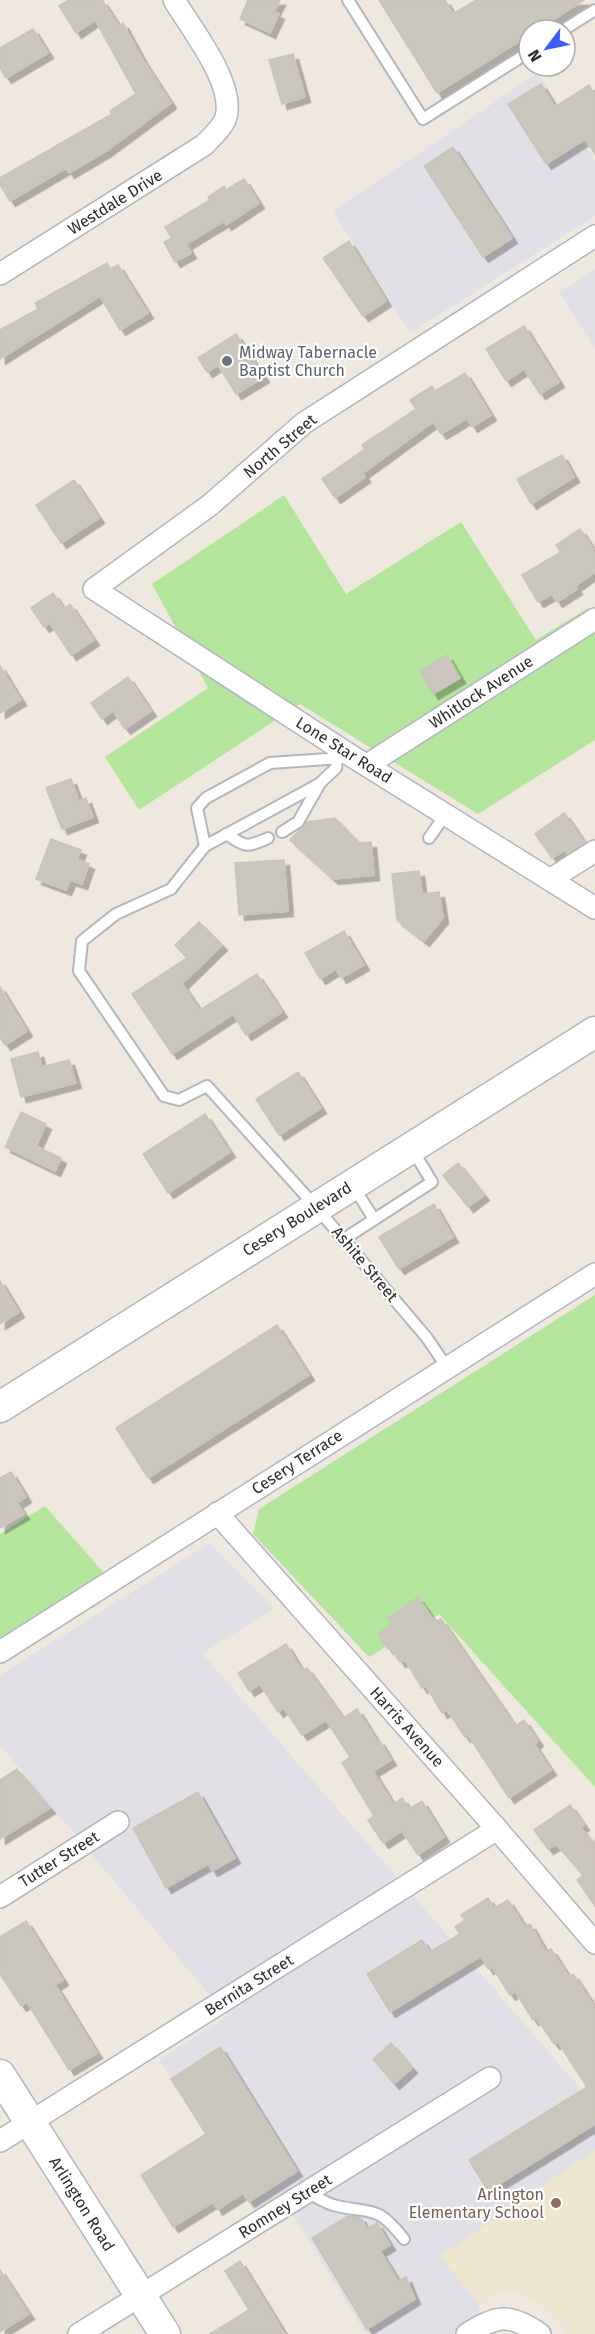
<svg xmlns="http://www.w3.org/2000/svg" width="595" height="2334" viewBox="0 0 595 2334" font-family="'Fira Sans',sans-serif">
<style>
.industrial{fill:#e2e0e7}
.education{fill:#efe6cf}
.green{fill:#b3e59c}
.building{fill:#cac6be;stroke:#cac4b9;stroke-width:1.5;filter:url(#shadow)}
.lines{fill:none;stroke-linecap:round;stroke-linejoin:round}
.lane-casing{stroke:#b3b5c0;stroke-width:14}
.street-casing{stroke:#b3b5c0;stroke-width:24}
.secondary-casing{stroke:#b3b5c0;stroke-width:33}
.lane{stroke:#fff;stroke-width:10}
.street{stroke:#fff;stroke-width:21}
.secondary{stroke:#fff;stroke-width:30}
.worship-dot{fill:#6b7280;stroke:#fff;stroke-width:2}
.education-dot{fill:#8d6e63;stroke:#fff;stroke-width:2}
.labels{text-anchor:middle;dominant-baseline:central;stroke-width:4.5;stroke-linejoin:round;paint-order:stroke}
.street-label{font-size:16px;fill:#2d2d2d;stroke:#fff}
.worship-label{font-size:16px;fill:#5b616d;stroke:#fff;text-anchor:start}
.education-label{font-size:16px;fill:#785e54;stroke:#fff;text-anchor:end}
</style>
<defs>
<filter id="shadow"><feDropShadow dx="5.5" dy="5.5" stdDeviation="0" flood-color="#0004"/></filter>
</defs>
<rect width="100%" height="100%" fill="#eee8df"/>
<g class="industrial">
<polygon points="538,73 595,160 595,216 410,333 333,211"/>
<polygon points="595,269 595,349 559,292"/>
<polygon points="210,1543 274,1609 202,1653 595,2105 595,2150 440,2256 480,2304 470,2334 366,2334 293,2215 254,2211 159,2060 227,2016 0,1745 0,1675"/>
</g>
<polygon class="education" points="595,2150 595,2334 568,2334 545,2307 519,2292 496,2294 480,2304 440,2256"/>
<g class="green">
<polygon points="284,495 346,594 461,522 536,640 588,608 595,620 595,740 478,814 300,704 139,810 105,757 208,688 152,584"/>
<polygon points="595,1295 595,1787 439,1614 369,1657 253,1534 259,1509"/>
<polygon points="45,1506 104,1573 0,1638 0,1534"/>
</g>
<g class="building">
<polygon points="69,0 102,0 119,26 123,23 143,60 171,103 106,151 69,173 66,168 10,201 0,185 0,178 112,114 110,111 136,94 95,20 76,33 59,6"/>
<polygon points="248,0 280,0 274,12 279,14 270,33 240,19"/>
<polygon points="379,0 445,0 453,14 476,0 584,0 537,30 529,30 529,35 437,93"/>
<polygon points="33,29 48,53 6,78 0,68 0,48"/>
<polygon points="293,54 305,97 282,104 269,60"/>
<polygon points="541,84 555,107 589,85 595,95 595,154 585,139 546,164 508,104"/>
<polygon points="453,147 512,238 483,257 424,166"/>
<polygon points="244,179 259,203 226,225 224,221 186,244 191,253 175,262 164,242 172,238 165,227 210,200 208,197 224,186 226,190"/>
<polygon points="349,241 386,301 363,316 323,258"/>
<polygon points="107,263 110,269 118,265 148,313 120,330 100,296 0,359 0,330 38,309 35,303"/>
<polygon points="524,326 559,382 540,394 524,369 506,381 486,349"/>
<polygon points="236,334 264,377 236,394 218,365 207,372 198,358"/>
<polygon points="465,373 491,415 472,427 467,418 441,434 433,422 363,473 365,477 335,498 322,479 365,449 362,445 416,409 410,400 432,386 435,391"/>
<polygon points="562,455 574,477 531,504 517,479"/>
<polygon points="74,480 99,518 61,543 36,505"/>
<polygon points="580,529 595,551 595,572 575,586 577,589 557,602 552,594 538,602 522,575 561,552 556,545"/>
<polygon points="53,593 64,609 70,604 94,640 71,655 50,623 44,627 31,608"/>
<polygon points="447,655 460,678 433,694 420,671"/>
<polygon points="0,666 21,700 0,713"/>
<polygon points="128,677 151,711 125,729 113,711 102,719 91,703"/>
<polygon points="71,779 79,801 86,798 93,817 62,829 46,788"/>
<polygon points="564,813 585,843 567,854 565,850 552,858 535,834"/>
<polygon points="335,818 359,843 371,842 374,875 333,879 290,840 307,822"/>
<polygon points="51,839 81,850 77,859 89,864 82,884 70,880 66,890 36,879"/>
<polygon points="284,860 288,911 239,915 235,863"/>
<polygon points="419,871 422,894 439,892 443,918 424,941 397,920 392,874"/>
<polygon points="199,922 222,945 182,984 200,1010 257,974 282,1012 246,1035 233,1014 172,1054 132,994 187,958 175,945"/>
<polygon points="344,931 364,965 341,978 336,969 320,979 305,953"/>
<polygon points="0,987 27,1031 5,1045 0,1037"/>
<polygon points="38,1052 42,1067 69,1060 76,1083 21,1097 11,1059"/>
<polygon points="298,1072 321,1108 279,1135 256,1099"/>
<polygon points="21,1112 46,1124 36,1146 61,1158 55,1171 5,1147"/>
<polygon points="205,1114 230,1152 168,1193 143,1154"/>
<polygon points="458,1163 484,1195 468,1207 443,1175"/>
<polygon points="434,1204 453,1237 399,1269 379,1237"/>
<polygon points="0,1281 19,1312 0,1324"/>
<polygon points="277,1325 309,1375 148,1478 116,1428"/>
<polygon points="11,1472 26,1497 17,1503 24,1514 0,1528 0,1478"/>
<polygon points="418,1597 435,1622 441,1619 515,1726 524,1720 538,1741 534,1744 551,1770 509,1798 468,1735 465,1737 447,1710 442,1713 426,1686 422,1688 405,1660 400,1662 390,1647 388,1649 378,1634 392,1624 388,1618"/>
<polygon points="286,1644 302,1671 307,1668 343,1718 357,1709 377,1741 379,1740 391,1760 373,1771 393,1804 402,1798 409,1809 422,1801 444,1837 418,1855 402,1831 383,1843 368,1820 374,1816 342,1763 350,1757 326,1720 302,1735 284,1708 278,1712 260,1684 249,1691 238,1673"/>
<polygon points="17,1769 50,1808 0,1839 0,1780"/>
<polygon points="198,1792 235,1858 212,1871 208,1864 166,1888 133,1828"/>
<polygon points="570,1805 584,1825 580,1827 595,1845 595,1906 577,1880 583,1875 556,1844 548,1849 534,1830"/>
<polygon points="488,1898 494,1908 508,1900 525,1927 530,1924 546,1952 551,1949 569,1977 573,1974 595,2007 595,2124 488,2191 469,2160 587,2087 558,2042 554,2044 536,2017 533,2020 515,1991 510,1995 492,1967 488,1969 481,1956 390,2012 367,1974 422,1940 430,1952 460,1934 455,1927 465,1920 461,1915"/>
<polygon points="26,1921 63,1980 55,1985 97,2053 69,2070 27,2002 21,2006 0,1974 0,1937"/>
<polygon points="391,2043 412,2068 394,2084 373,2059"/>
<polygon points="220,2047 297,2171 249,2202 243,2193 217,2210 213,2202 173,2227 141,2175 206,2134 171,2079"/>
<polygon points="348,2216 360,2217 367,2229 377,2223 390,2245 380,2251 398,2281 406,2277 415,2299 367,2329 312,2238"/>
<polygon points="240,2261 285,2334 210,2334 249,2310 225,2271"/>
<polygon points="0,2270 29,2314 0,2332"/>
</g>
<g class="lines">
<defs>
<g id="lane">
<polyline points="348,0 423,119 529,52"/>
<polyline points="563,30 595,10"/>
<polyline points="337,759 336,768 319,784 205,846 171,889 116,914 82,941 79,971 164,1096 179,1100 207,1086 316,1207 427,1338 446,1366"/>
<polyline points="282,832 298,822 319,785"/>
<path d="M226,834c20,13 20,14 42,4"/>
<polyline points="429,838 446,814"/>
<polyline points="205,846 197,808 206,798 270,763 342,758"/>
<polyline points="353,1186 374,1219"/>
<polyline points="344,1239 432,1182 412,1149"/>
<path d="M307,2192c9,5 20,12 30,14 37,8 40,-1 67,33"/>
</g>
<g id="street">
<polyline points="595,236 304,423 210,505 94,589 353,757 595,908"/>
<path d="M0,274l204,-129c7,-7 17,-16 21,-25 13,-34 -34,-91 -51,-120"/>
<polyline points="367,765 595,619"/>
<polyline points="551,879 595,851"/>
<polyline points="217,1513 497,1829 595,1943"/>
<polyline points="0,1652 595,1274"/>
<polyline points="0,1897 118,1822"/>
<polyline points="0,2141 497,1829"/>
<polyline points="79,2334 490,2078"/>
<path d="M467,2334c30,-19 43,-21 73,0"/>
</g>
<g id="secondary">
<polyline points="0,1407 595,1032"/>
<polyline points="0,2075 165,2334"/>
</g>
</defs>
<use href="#lane" class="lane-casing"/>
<use href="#street" class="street-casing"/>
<use href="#secondary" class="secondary-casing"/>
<use href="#lane" class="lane"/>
<use href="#street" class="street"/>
<use href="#secondary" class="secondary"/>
</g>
<circle class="worship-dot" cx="227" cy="361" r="6"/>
<circle class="education-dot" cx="556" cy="2203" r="6"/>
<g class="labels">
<g class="street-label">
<text transform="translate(115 202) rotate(-32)">Westdale Drive</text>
<text transform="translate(280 446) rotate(-40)">North Street</text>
<text transform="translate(481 692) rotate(-33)">Whitlock Avenue</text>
<text transform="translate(344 750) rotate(32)">Lone Star Road</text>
<text transform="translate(297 1219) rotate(-32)">Cesery Boulevard</text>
<text transform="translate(365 1264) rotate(50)">Ashite Street</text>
<text transform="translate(297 1462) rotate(-33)">Cesery Terrace</text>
<text transform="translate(407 1727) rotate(48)">Harris Avenue</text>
<text transform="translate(59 1859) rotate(-32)">Tutter Street</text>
<text transform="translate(249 1985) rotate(-32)">Bernita Street</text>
<text transform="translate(82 2204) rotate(58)">Arlington Road</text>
<text transform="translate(285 2206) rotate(-32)">Romney Street</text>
</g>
<g class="worship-label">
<text x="239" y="352">Midway Tabernacle<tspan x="239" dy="18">Baptist Church</tspan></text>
</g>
<g class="education-label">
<text x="544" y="2194">Arlington<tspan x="544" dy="18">Elementary School</tspan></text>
</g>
</g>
<g transform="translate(547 48) rotate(238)"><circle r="28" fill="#ffffff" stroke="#ababab" stroke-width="1.5"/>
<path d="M0-4.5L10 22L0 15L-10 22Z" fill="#3f5dfb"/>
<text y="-9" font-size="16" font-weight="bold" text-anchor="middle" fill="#2d2d2d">N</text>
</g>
</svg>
